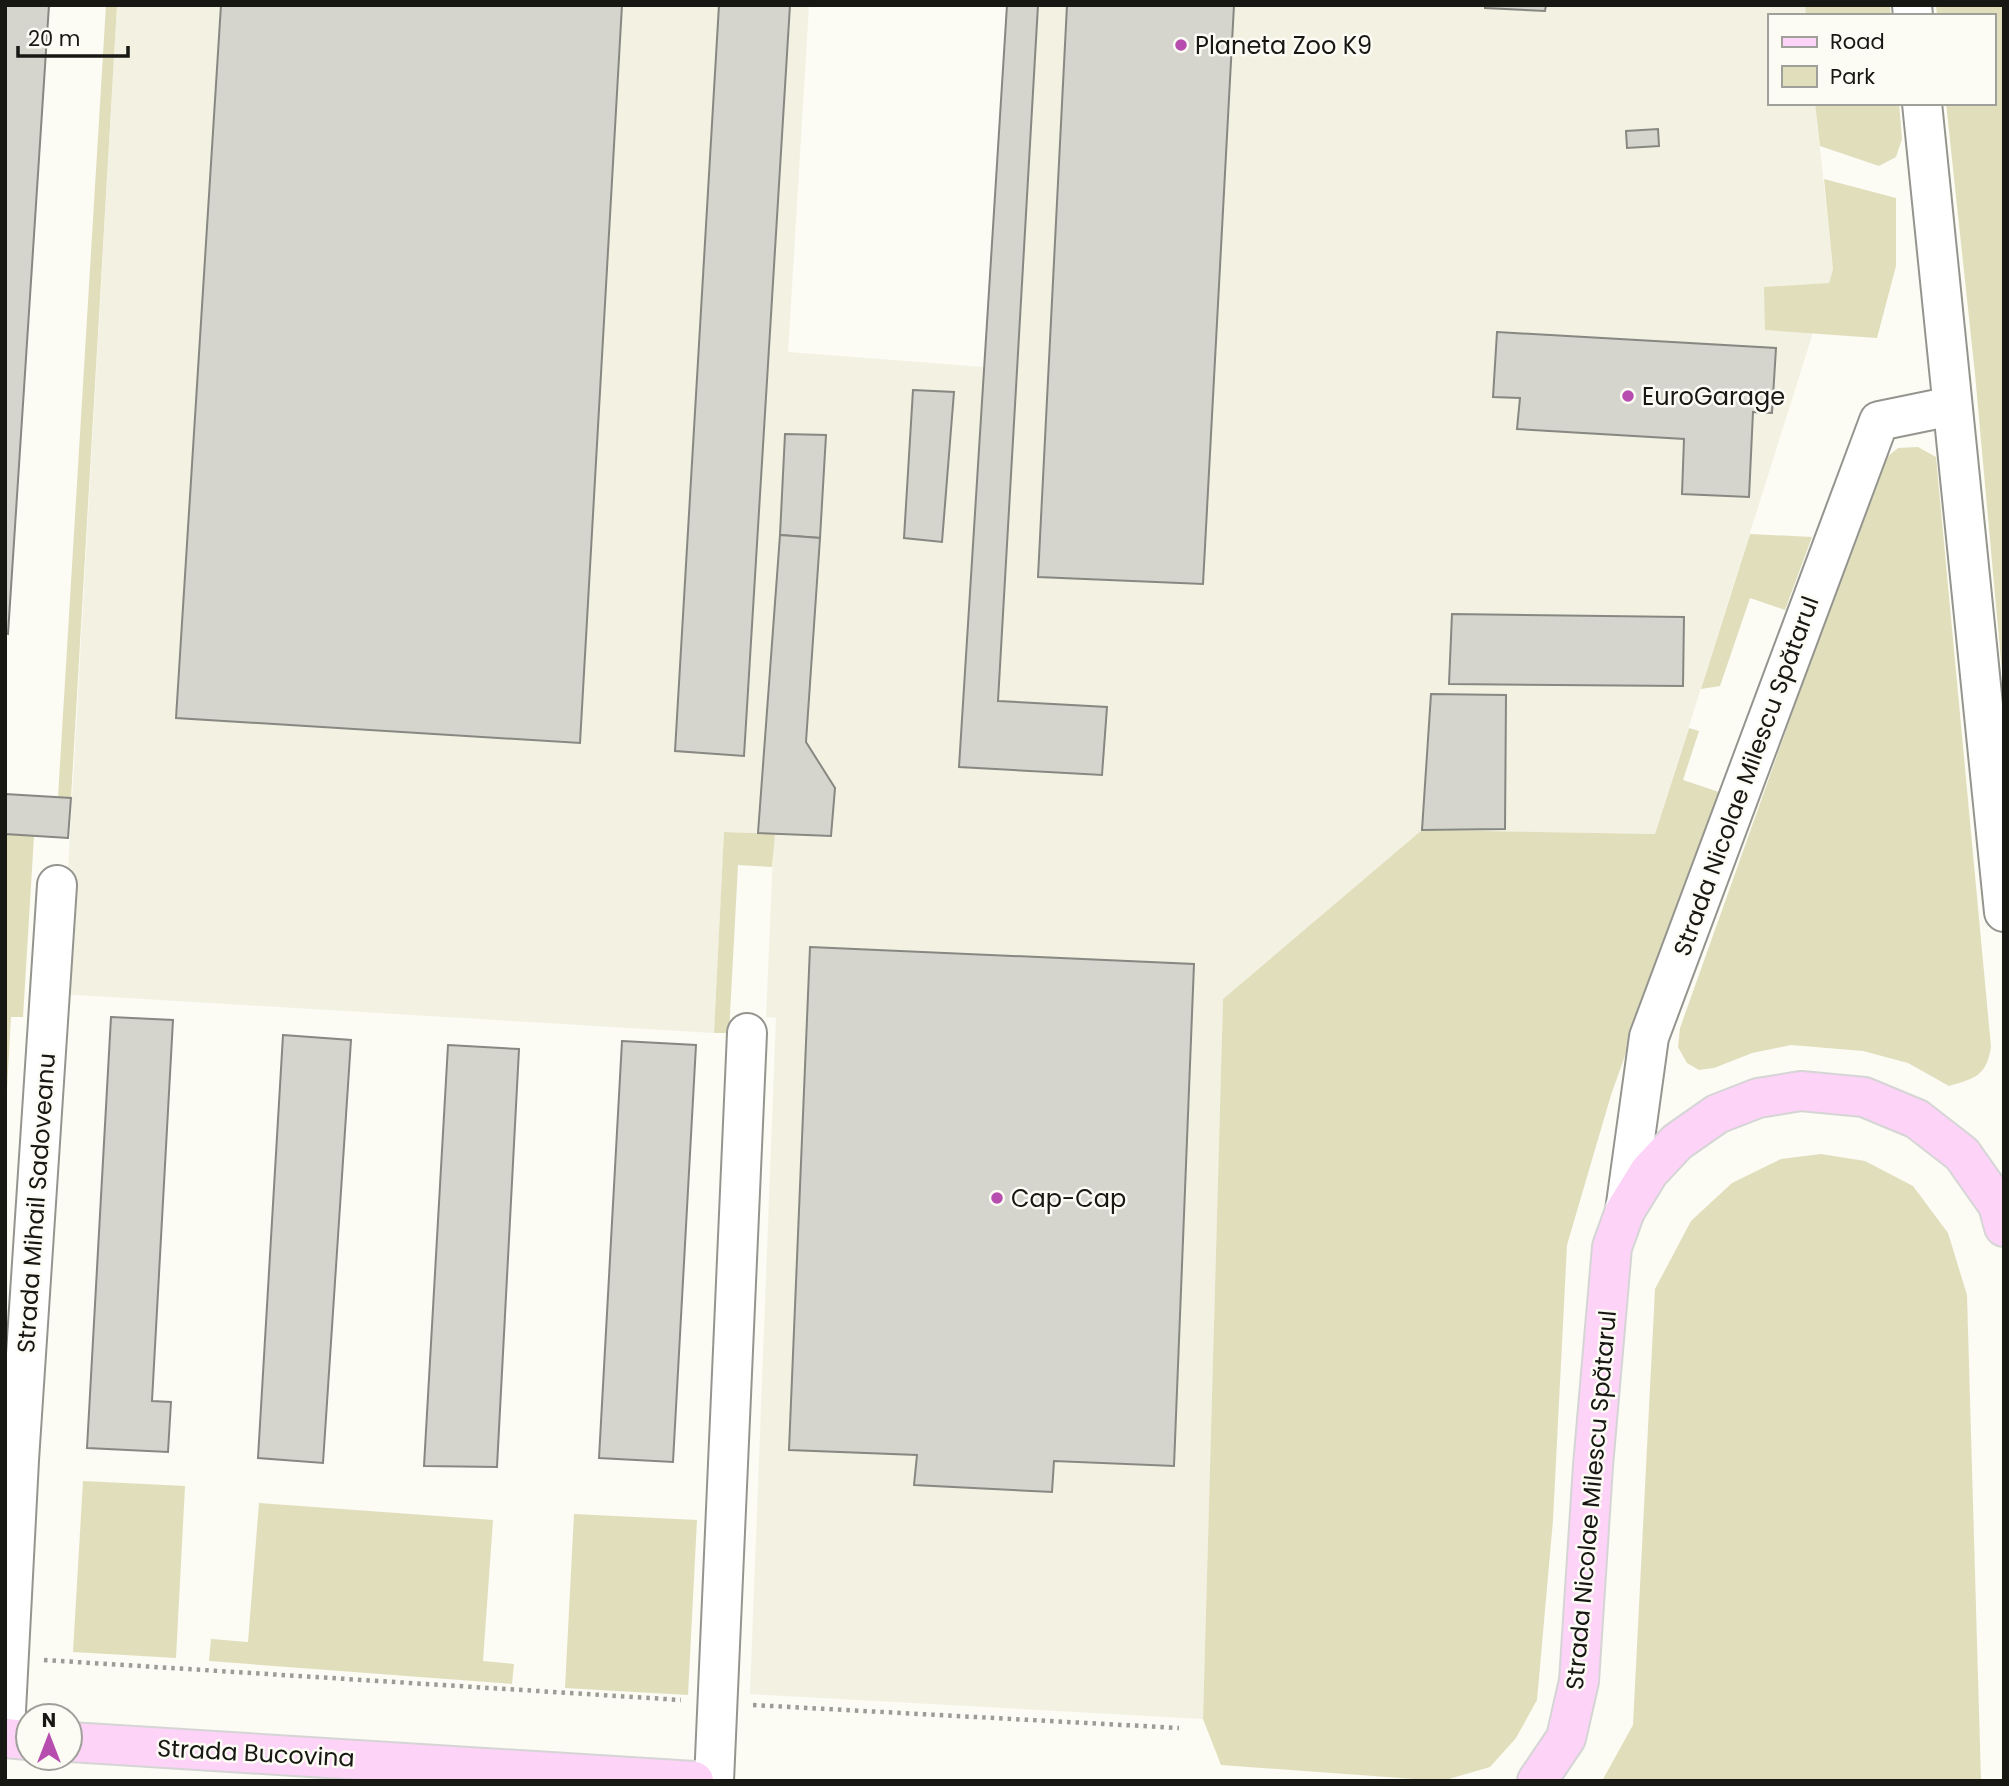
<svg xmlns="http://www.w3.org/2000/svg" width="2009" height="1786" viewBox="0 0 2009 1786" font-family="Poppins,sans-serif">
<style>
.built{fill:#f2f1e2}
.green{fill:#e1debc}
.building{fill:#d5d5ce;stroke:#888882;stroke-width:2}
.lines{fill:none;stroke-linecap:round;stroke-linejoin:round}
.minor-casing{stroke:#95958f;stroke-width:42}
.major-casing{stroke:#d5d5d5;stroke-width:42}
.path{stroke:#9c9c96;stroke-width:4.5;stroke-dasharray:3.5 5;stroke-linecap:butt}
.minor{stroke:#fff;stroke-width:38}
.major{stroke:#fdd3f7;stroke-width:38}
.poi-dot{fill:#b74dae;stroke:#fcfbf4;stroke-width:2.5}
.labels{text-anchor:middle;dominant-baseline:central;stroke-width:5;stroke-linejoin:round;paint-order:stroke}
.poi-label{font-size:24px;fill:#171714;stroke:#fcfbf4;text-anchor:start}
.street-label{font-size:24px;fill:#171714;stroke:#fcfbf4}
</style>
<rect width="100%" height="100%" fill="#fcfbf4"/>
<polygon class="built" points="117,5 809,5 788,352 984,367 1007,5 1805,5 1806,16 1769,16 1769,103 1815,103 1833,269 1655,834 1422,830 1223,999 1203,1719 750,1694 776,1018 766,1017 774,834 724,832 714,1033 61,994"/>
<g class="green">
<polygon points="106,5 117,5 71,798 58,797"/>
<polygon points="1805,5 1890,5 1891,16 1806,16"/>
<polygon points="1936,5 2004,5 2004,694 1975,374 1946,103 1993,103 1993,16 1937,16"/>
<polygon points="1815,103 1899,103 1902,139 1896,157 1879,166 1820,146"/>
<polygon points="1824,179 1896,198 1896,266 1877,338 1765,330 1764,287 1829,283 1833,269"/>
<path d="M1918,447l18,10 55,590c-5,29 -15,31 -42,39l-41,-23 -45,-12 -72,-6 -39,8 -38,15 -15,2 -12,-7 -9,-16 2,-19 202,-567 16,-13z"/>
<polygon points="1750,534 1812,537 1785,610 1750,598 1720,686 1701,689"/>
<polygon points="1689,728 1699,731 1683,780 1719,792 1611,1095 1567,1245 1553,1520 1537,1700 1516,1738 1490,1767 1442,1781 1221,1765 1203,1719 1223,999 1422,830 1655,834"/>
<polygon points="724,832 775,834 772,867 738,865 729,1033 714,1033"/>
<polygon points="5,834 34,836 23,1017 11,1017 5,1126"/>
<polygon points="1821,1154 1865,1161 1913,1186 1948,1233 1967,1295 1981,1781 1602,1781 1633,1725 1655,1289 1691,1221 1732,1183 1781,1159"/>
<polygon points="83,1481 185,1486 176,1658 73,1652"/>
<polygon points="259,1503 493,1520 483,1661 514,1664 512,1684 209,1661 211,1639 248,1642"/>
<polygon points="574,1514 697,1520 688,1695 565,1688"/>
</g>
<g class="building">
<polygon points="5,5 49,5 8,634 5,633"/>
<polygon points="221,5 622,5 580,743 176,718"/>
<polygon points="719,5 790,5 744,756 675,751"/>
<polygon points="1007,5 1038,5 998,701 1107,707 1102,775 959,767"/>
<polygon points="1067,5 1234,5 1203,584 1038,577"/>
<polygon points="1485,5 1546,5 1545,11 1485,8"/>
<polygon points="1658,129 1659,146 1627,148 1626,131"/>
<polygon points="1497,332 1776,348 1772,413 1753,412 1749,497 1682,494 1684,439 1517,429 1520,398 1493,397"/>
<polygon points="913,390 954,392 942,542 904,538"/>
<polygon points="785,434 826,435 820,538 780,535"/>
<polygon points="780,535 820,538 806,742 835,788 831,836 758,833"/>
<polygon points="1452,614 1684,617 1683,686 1449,684"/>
<polygon points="1431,694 1506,695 1505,829 1422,830"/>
<polygon points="5,794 71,798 68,838 5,834"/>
<polygon points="810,947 1194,964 1174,1466 1054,1461 1052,1492 914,1485 917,1455 789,1450"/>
<polygon points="111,1017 173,1020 152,1401 171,1402 168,1452 87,1448"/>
<polygon points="283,1035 351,1040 323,1463 258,1458"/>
<polygon points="622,1041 696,1045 673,1462 599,1458"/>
<polygon points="448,1045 519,1049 497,1467 424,1466"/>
</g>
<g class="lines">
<defs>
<g id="minor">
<polyline points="1912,5 1913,16"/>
<polyline points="1922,103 2004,912"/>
<polyline points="1625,1211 1649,1037 1879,421 1952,406"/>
<polyline points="5,1730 19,1460 57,885"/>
<polyline points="714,1781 747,1033"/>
</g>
<g id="major">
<polyline points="5,1738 28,1740"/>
<polyline points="70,1742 694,1781"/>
<polyline points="1537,1781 1566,1738 1579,1681 1593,1466 1612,1247 1625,1211 1649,1172 1677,1142 1717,1114 1758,1098 1801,1091 1864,1097 1917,1119 1962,1154 1998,1205 2004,1227"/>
</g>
</defs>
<use href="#minor" class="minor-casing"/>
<use href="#major" class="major-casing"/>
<g class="path">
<polyline points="44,1660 681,1700"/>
<polyline points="753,1705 1179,1728"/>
</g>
<use href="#minor" class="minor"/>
<use href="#major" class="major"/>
</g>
<g class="poi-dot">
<circle cx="1181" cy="45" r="7"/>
<circle cx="1628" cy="396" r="7"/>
<circle cx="997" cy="1198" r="7"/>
</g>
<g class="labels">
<g class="poi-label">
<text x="1195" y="45">Planeta Zoo K9</text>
<text x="1642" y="396">EuroGarage</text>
<text x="1011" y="1198">Cap-Cap</text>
</g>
<g class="street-label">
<text transform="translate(1746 776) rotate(-70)">Strada Nicolae Milescu Spătarul</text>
<text transform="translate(36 1203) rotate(-86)">Strada Mihail Sadoveanu</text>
<text transform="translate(1591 1500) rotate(-85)">Strada Nicolae Milescu Spătarul</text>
<text transform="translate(256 1753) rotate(3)">Strada Bucovina</text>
</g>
</g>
<rect width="2009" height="1786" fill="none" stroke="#171714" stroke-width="14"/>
<rect x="1768" y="14" width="228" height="91" fill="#fcfbf4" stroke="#a0a09a" stroke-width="2"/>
<rect x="1782" y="37" width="35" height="10" fill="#fdd3f7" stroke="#a0a09a" stroke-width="2"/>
<text x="1830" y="49" font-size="21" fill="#171714">Road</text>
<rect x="1782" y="66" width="35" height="21" fill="#e1debc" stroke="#a0a09a" stroke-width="2"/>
<text x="1830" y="84" font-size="21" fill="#171714">Park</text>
<g transform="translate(49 1737)"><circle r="33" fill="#fcfbf4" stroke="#a0a09a" stroke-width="2"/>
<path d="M0-5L12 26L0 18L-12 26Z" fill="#b74dae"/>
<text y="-10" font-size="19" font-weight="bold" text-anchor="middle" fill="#171714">N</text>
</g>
<path d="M18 46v10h110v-10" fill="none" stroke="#171714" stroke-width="3.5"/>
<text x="28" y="46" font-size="21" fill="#171714" stroke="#fcfbf4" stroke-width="5" paint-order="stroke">20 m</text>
</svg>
